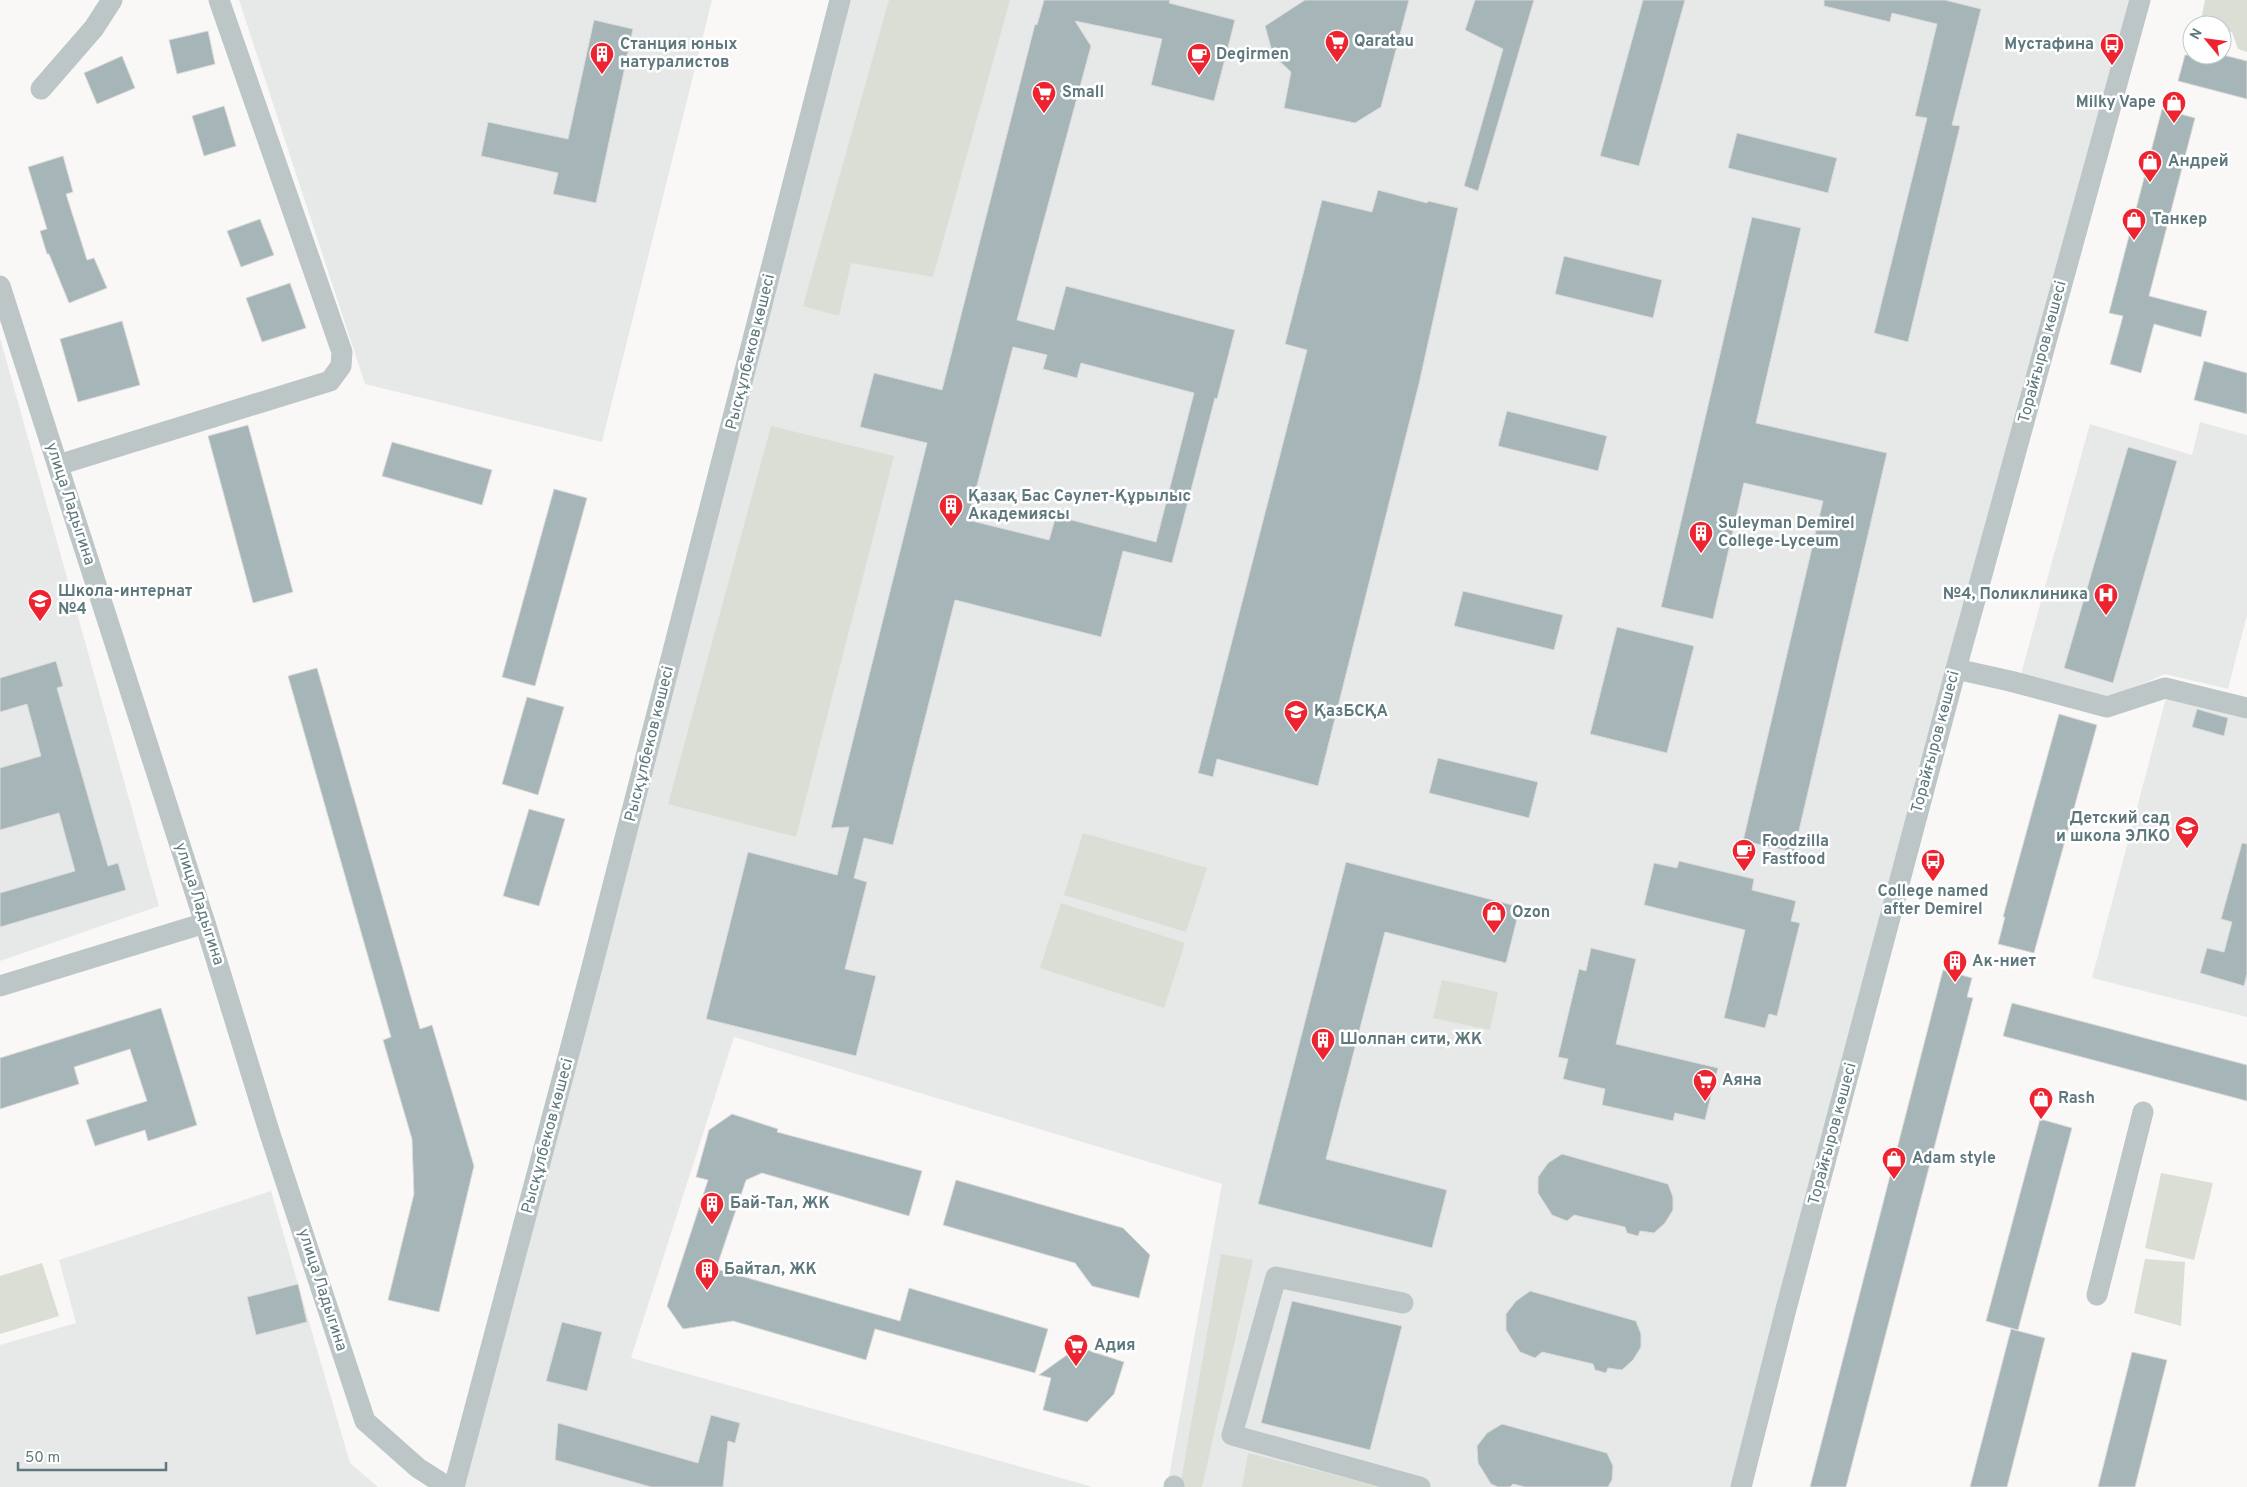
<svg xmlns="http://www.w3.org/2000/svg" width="2247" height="1487" viewBox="0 0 2247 1487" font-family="Overpass,sans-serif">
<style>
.built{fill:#e7e8e8}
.green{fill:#dbded5}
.building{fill:#a6b5b7;stroke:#dbdad9;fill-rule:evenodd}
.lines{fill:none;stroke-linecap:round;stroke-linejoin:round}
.minor{stroke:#bdc6c7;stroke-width:21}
.labels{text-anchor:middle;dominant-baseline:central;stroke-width:5;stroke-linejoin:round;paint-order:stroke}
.poi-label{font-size:16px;font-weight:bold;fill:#5e787d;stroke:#fff;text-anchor:start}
.street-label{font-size:16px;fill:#5e787d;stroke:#fff}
</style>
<rect width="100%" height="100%" fill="#f9f8f7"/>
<g class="built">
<polygon points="239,0 712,0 602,442 365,384"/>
<polygon points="840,0 2140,0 1741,1487 1167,1487 1222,1184 734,1037 631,1358 1093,1487 455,1487"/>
<polygon points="0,338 159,906 0,961"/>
<polygon points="2200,422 2247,435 2247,615 2228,689 2165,674 2109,699 2021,674 2090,424 2192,455"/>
<polygon points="2166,698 2247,719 2247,1017 2092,978"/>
<polygon points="271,1191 350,1463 378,1487 0,1487 0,1345 76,1323 59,1260"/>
</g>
<g class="green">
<polygon points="889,0 1010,0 933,277 851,263 839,316 803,306"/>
<polygon points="2205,0 2247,0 2247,52 2238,49 2232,32 2222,31 2222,25 2200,25"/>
<polygon points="771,426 894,456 796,837 668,804"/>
<polygon points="1083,833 1207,868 1186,932 1064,895"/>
<polygon points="1061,903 1185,943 1164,1008 1040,968"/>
<polygon points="1442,980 1498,992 1490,1030 1433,1018"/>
<polygon points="2161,1173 2213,1183 2194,1260 2145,1248"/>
<polygon points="1221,1254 1253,1260 1202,1487 1180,1487"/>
<polygon points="2145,1259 2185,1262 2181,1326 2134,1313"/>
<polygon points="42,1263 59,1316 0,1334 0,1276"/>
<polygon points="1248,1453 1382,1487 1242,1487"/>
</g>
<g class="building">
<path d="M1044,0h126l-1,3 66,17 -21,81 -63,-16 11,-46 -87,-18 16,25 -74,274 37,10 12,-44 169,44 -18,69 -2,-1 -43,165 -49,-12 -22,86 -146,-37 -62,245 -29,-7 -10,40 13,4 -22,87 31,7 -20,80 -150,-37 42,-167 89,23 12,-48 -18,1 96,-385 -67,-16 14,-54 68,17 93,-366 2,1zM1013,347l34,8 -4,14 34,9 4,-15 113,30 -38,149 -100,-26 -7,24 -81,-20z"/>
<polygon points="1305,0 1409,0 1381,107 1355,123 1284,108 1291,72 1273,55 1265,26"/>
<polygon points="1475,0 1534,0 1478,191 1464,186 1503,49 1465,30"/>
<polygon points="1643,0 1685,0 1639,166 1600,156"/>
<polygon points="1824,0 1945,0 1981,9 1952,125 1960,126 1908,342 1874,333 1927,118 1915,116 1937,24 1892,13 1890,22 1824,6"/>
<polygon points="594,20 633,29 596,203 553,194 558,173 481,156 488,122 568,139"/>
<polygon points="208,31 215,64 177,74 169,40"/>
<polygon points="2185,55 2223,55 2247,61 2247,99 2178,81"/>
<polygon points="122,56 135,88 97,104 84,73"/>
<polygon points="224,106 236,146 204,156 192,116"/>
<polygon points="2162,109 2195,118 2149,296 2207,311 2201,337 2154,324 2141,373 2110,364 2123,316 2109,313"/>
<polygon points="1737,133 1837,158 1828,193 1728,168"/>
<polygon points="63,156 73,192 66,194 87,260 94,258 107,288 69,303 49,254 47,254 40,231 47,229 28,167"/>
<polygon points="1378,190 1427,203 1428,201 1458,208 1419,384 1318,786 1217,759 1213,777 1198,773 1307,350 1285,344 1322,200 1372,212"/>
<polygon points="1752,217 1801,228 1756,423 1887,453 1794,852 1743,841 1823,501 1744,483 1713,619 1661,607"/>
<polygon points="260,219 274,255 241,267 227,231"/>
<polygon points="1564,256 1662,280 1653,318 1555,294"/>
<polygon points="290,283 306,328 262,342 246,298"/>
<polygon points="122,321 140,385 78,402 60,339"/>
<polygon points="2204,361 2247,373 2247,414 2194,400"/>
<polygon points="1507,411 1607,436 1598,471 1498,446"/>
<polygon points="248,425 293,592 253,603 208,436"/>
<polygon points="392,442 492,470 482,505 382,476"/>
<polygon points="2128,447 2177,461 2113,683 2064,668"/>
<polygon points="554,489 587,498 535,686 502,677"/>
<polygon points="1463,591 1563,615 1554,650 1454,626"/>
<polygon points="1617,627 1694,646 1667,753 1590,734"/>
<polygon points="56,661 63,686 57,688 108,866 118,863 126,890 0,927 0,893 75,871 59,813 0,830 0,768 41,756 27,704 0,712 0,678"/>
<polygon points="317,668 420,1029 432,1025 474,1166 439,1312 388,1300 414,1194 412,1139 383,1040 391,1037 288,676"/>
<polygon points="527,697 564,707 538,795 502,784"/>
<polygon points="2197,709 2228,718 2224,736 2192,727"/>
<polygon points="2059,714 2097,725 2034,953 1998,944 2005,917 2003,917"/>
<polygon points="1438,758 1538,782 1529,818 1429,793"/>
<polygon points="529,809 565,819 539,906 503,896"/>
<polygon points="2242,843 2247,844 2247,974 2244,986 2200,973 2207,948 2224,952 2232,922 2221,919"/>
<polygon points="1679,861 1754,879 1752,890 1796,901 1791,921 1800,923 1777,1016 1769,1014 1765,1028 1724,1018 1745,930 1644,905 1654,863 1677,868"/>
<polygon points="1346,862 1520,907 1506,963 1385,932 1326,1159 1447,1190 1432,1248 1258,1204"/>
<polygon points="1591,948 1636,959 1616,1044 1718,1068 1705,1120 1675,1113 1673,1121 1602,1105 1605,1089 1563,1079 1568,1059 1558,1057 1579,969 1586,971"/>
<polygon points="1943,970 1972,978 1967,997 1973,998 1846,1487 1810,1487"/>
<polygon points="2012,1003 2247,1065 2247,1101 2003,1036"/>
<polygon points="161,1008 197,1125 148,1141 145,1130 95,1146 86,1120 147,1101 130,1049 74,1067 79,1084 0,1109 0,1058"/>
<polygon points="732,1114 778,1129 777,1132 922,1171 909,1216 762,1173 746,1180 716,1269 900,1321 909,1288 1048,1329 1035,1373 875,1329 866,1360 733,1321 683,1329 667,1306 708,1180 696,1177 709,1130"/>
<polygon points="2040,1119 2072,1128 2018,1330 1986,1321"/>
<polygon points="1562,1154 1668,1184 1673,1197 1673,1210 1665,1223 1654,1233 1640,1231 1638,1236 1627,1233 1625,1227 1574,1215 1567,1221 1552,1215 1538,1193 1538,1177 1548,1163"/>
<polygon points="956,1180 1123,1228 1150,1255 1139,1298 1092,1286 1075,1263 943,1225"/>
<polygon points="298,1284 307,1322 256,1335 247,1297"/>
<polygon points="1530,1291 1636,1321 1641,1334 1641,1347 1633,1360 1622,1370 1608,1368 1606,1373 1595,1370 1593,1364 1542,1352 1535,1358 1520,1352 1506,1330 1506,1314 1516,1301"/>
<polygon points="1292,1301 1402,1326 1370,1450 1261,1423"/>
<polygon points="562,1322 602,1332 587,1391 546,1381"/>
<polygon points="2011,1329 2045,1338 2007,1487 1970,1487"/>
<polygon points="1078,1347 1124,1362 1114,1394 1087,1422 1043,1410 1051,1378 1039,1375"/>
<polygon points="2132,1352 2167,1360 2135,1487 2098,1487"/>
<polygon points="711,1415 740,1423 735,1443 728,1441 723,1487 651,1487 555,1460 558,1423 698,1463"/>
<polygon points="1502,1424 1607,1453 1613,1466 1612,1480 1608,1487 1525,1487 1513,1484 1510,1487 1498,1487 1491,1484 1478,1463 1477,1446 1487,1433"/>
</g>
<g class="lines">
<g class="minor">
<polyline points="41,89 94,28 112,0"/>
<polyline points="0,286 205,923 270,1134 365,1421 418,1468 448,1487"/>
<polyline points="58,465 330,381 341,366 342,352 219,0"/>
<polyline points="1956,669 2010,681 2107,707 2165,688 2247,708"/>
<polyline points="0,986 205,923"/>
<polyline points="2097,1295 2143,1112"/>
<polyline points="1403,1303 1276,1277 1232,1435 1420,1487"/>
<polyline points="454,1487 592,967 840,0"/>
<polyline points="1174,1487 1174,1486"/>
<polyline points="1741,1487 1786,1309 1956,669 2140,0"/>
</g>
</g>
<defs>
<symbol id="supermarket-pin" viewBox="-11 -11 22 30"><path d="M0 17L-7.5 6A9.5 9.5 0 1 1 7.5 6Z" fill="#ed2330" stroke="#fff"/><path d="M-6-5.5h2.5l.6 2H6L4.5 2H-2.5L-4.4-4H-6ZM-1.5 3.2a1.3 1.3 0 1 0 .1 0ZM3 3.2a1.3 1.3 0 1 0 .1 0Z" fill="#fff"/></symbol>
<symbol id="bus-pin" viewBox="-11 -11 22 30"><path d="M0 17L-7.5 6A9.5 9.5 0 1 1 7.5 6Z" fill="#ed2330" stroke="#fff"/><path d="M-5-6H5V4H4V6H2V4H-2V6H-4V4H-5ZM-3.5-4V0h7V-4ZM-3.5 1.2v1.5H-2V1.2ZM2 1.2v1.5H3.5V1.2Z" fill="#fff"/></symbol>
<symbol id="building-pin" viewBox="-11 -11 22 30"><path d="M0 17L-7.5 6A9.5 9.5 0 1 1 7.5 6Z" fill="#ed2330" stroke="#fff"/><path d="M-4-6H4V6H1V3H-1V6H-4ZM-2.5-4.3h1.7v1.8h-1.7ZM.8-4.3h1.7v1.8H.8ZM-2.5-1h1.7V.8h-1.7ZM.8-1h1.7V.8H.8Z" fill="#fff"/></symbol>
<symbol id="cafe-pin" viewBox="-11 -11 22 30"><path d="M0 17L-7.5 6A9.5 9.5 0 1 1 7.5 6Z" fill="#ed2330" stroke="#fff"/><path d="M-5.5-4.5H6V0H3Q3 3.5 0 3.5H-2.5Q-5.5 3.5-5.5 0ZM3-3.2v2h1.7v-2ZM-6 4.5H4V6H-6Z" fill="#fff"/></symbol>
<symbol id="shop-pin" viewBox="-11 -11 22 30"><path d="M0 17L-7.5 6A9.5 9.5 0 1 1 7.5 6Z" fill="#ed2330" stroke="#fff"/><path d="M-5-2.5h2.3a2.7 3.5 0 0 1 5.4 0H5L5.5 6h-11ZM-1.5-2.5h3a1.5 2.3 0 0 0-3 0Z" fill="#fff"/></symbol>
<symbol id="hospital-pin" viewBox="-11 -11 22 30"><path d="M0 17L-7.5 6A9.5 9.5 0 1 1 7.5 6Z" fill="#ed2330" stroke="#fff"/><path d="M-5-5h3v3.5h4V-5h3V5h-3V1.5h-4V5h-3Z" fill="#fff"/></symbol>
<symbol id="school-pin" viewBox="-11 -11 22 30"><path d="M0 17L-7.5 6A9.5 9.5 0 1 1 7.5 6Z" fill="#ed2330" stroke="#fff"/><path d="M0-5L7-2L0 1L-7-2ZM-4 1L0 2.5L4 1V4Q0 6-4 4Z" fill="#fff"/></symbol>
<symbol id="university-pin" viewBox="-11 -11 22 30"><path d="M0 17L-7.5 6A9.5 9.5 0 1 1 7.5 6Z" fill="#ed2330" stroke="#fff"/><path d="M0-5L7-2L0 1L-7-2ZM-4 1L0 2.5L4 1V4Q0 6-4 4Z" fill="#fff"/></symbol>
</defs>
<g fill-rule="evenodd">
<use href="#supermarket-pin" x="1323" y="28" width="28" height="38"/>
<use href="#bus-pin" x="2098" y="31" width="28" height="38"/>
<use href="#building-pin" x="588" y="40" width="28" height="38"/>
<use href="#cafe-pin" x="1185" y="41" width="28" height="38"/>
<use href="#supermarket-pin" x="1030" y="79" width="28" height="38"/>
<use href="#shop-pin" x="2160" y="89" width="28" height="38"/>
<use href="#shop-pin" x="2136" y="148" width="28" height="38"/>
<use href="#shop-pin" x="2120" y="206" width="28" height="38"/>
<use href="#building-pin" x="937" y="492" width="28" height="38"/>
<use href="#building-pin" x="1687" y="519" width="28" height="38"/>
<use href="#hospital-pin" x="2092" y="581" width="28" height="38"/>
<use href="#school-pin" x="26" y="587" width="28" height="38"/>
<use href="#university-pin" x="1282" y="698" width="28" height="38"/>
<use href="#school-pin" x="2173" y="814" width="28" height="38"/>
<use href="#cafe-pin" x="1730" y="837" width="28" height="38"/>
<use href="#bus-pin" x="1919" y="847" width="28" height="38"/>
<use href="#shop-pin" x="1480" y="899" width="28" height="38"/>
<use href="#building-pin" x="1941" y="948" width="28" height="38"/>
<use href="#building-pin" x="1309" y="1026" width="28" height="38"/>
<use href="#supermarket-pin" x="1691" y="1067" width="28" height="38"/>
<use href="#shop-pin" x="2027" y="1085" width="28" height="38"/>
<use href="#shop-pin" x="1880" y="1145" width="28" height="38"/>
<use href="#building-pin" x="698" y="1190" width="28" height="38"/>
<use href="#building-pin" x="693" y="1256" width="28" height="38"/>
<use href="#supermarket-pin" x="1062" y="1332" width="28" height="38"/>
</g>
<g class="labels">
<g class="poi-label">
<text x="1354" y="42">Qaratau</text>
<text x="620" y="45">Станция юных<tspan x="620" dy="18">натуралистов</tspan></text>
<text x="2094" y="45" text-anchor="end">Мустафина</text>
<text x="1216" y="55">Degirmen</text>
<text x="1062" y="93">Small</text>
<text x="2156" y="103" text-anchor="end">Milky Vape</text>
<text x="2168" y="162">Андрей</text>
<text x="2152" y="220">Танкер</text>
<text x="968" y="497">Қазақ Бас Сәулет-Құрылыс<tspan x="968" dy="18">Академиясы</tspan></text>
<text x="1718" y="524">Suleyman Demirel<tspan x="1718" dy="18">College-Lyceum</tspan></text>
<text x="58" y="592">Школа-интернат<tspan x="58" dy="18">№4</tspan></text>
<text x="2088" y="595" text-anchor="end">№4, Поликлиника</text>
<text x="1314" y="712">ҚазБСҚА</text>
<text x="2170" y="819" text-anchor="end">Детский сад<tspan x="2170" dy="18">и школа ЭЛКО</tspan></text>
<text x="1762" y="842">Foodzilla<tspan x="1762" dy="18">Fastfood</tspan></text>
<text x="1933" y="892" text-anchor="middle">College named<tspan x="1933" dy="18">after Demirel</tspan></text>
<text x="1512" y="913">Ozon</text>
<text x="1972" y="962">Ак-ниет</text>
<text x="1340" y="1040">Шолпан сити, ЖК</text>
<text x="1722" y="1081">Аяна</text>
<text x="2058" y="1099">Rash</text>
<text x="1912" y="1159">Adam style</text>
<text x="730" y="1204">Бай-Тал, ЖК</text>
<text x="724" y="1270">Байтал, ЖК</text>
<text x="1094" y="1346">Адия</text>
</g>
<g class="street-label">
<text transform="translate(751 352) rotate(-76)">Рысқұлбеков көшесі</text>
<text transform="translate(2043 352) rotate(-75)">Торайғыров көшесі</text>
<text transform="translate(70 504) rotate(72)">улица Ладыгина</text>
<text transform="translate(1936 742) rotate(-75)">Торайғыров көшесі</text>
<text transform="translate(650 744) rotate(-76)">Рысқұлбеков көшесі</text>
<text transform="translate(199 904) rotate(72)">улица Ладыгина</text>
<text transform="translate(1833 1134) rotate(-75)">Торайғыров көшесі</text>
<text transform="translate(548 1136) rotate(-75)">Рысқұлбеков көшесі</text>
<text transform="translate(322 1290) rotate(72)">улица Ладыгина</text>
</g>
</g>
<g transform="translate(2207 40) rotate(299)"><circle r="24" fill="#ffffff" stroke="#bfc9cb"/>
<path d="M0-4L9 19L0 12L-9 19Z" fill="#ed2330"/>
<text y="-8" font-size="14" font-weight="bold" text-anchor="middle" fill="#5e787d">N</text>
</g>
<path d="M18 1462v8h148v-8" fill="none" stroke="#5e787d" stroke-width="2.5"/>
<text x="25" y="1462" font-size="15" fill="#5e787d" stroke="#ffffff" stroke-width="4" paint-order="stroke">50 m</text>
</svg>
